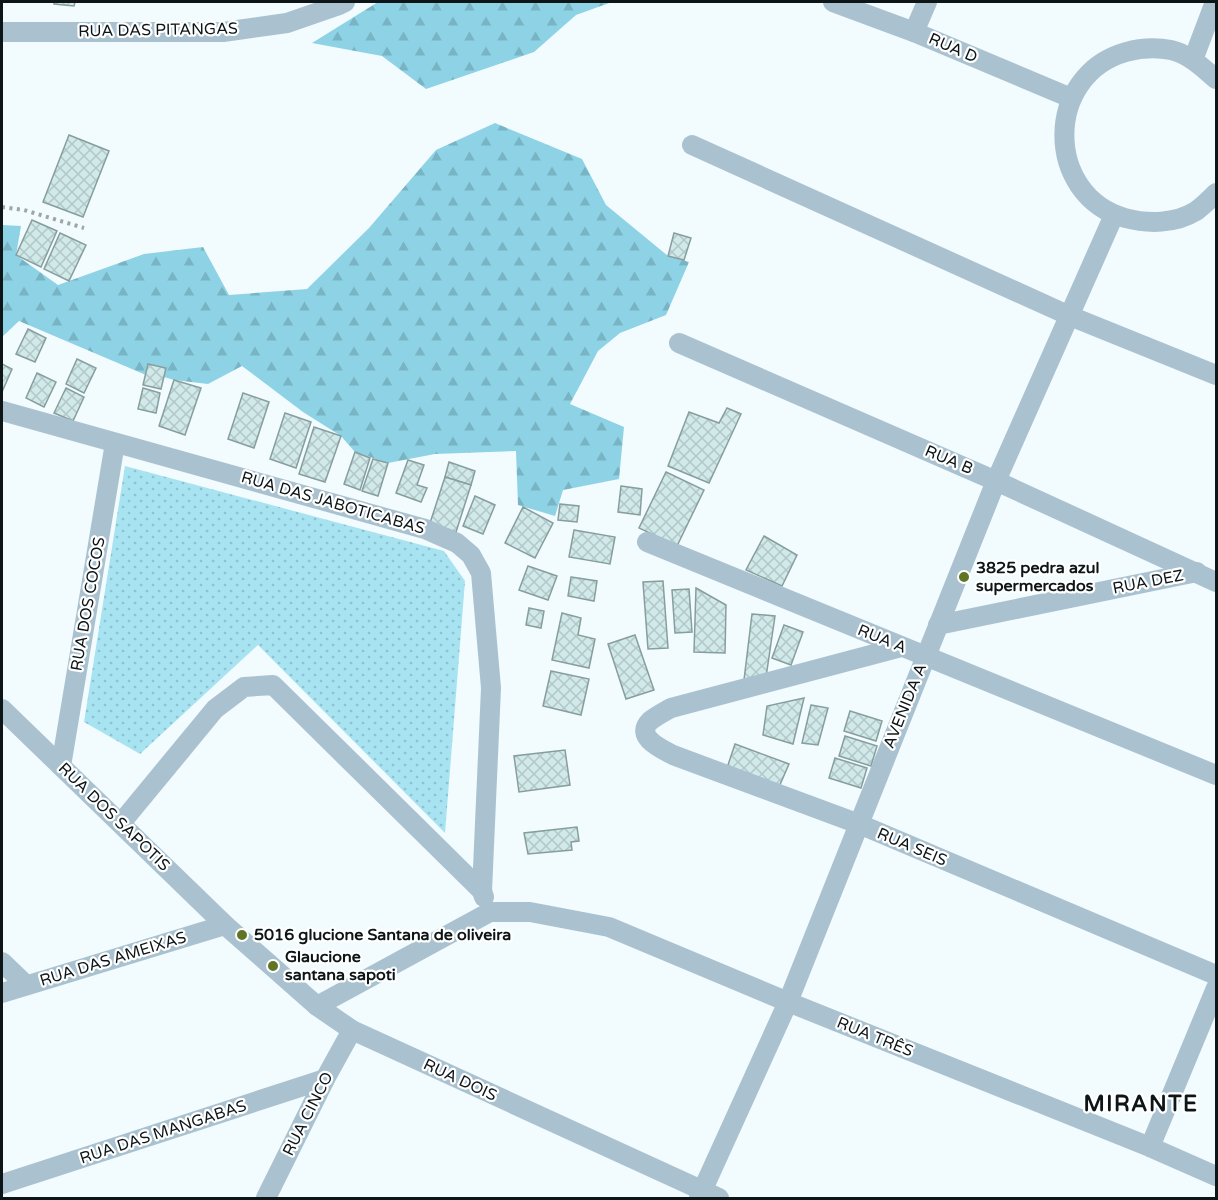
<svg xmlns="http://www.w3.org/2000/svg" width="1218" height="1200" viewBox="0 0 1218 1200" font-family="'Varela Round',sans-serif">
<style>
.forest{fill:url(#forest-firs)}
.park{fill:url(#park-dots)}
.building{fill:url(#building-cross-hatch);stroke:#879e9e;stroke-width:1.5}
.lines{fill:none;stroke-linecap:round;stroke-linejoin:round}
.path{stroke:#9ca5a7;stroke-width:4;stroke-dasharray:3 4.5;stroke-linecap:butt}
.street{stroke:#aac2d0;stroke-width:20}
.poi-dot{fill:#617423;stroke:#fff;stroke-width:2}
.labels{text-anchor:middle;dominant-baseline:central;stroke-width:4.5;stroke-linejoin:round;paint-order:stroke}
.street-label{font-size:16px;fill:#0d1517;stroke:#fff}
.poi-label{font-size:16px;font-weight:bold;fill:#0d1517;stroke:#fff;text-anchor:start}
.district-label{font-size:22px;font-weight:bold;letter-spacing:1.5px;fill:#0d1517;stroke:#fff}
</style>
<defs>
<pattern id="forest-firs" width="22" height="20" patternUnits="userSpaceOnUse" patternTransform="scale(1.5)"><rect width="22" height="20" fill="#8dd3e5"/><path d="M5 1l3.5 6h-7zM16 11l3.5 6h-7z" fill="#78b4c4"/></pattern>
<pattern id="park-dots" width="8" height="8" patternUnits="userSpaceOnUse" patternTransform="scale(1.5)"><rect width="8" height="8" fill="#a8e3f2"/><path d="M2 2h.1M6 6h.1" fill="none" stroke="#8fc2cf" stroke-width="1.8" stroke-linecap="round"/></pattern>
<pattern id="building-cross-hatch" width="8" height="8" patternUnits="userSpaceOnUse" patternTransform="scale(1.5)"><rect width="8" height="8" fill="#d1e9e9"/><path d="M0 0l8 8M0 8l8-8" fill="none" stroke="#b2c7c7"/></pattern>
</defs>
<rect width="100%" height="100%" fill="#f2fbfe"/>
<g class="forest">
<polygon points="378,2 612,2 576,15 534,52 426,89 382,56 312,43"/>
<polygon points="495,123 582,159 606,205 668,256 689,262 666,315 620,333 598,351 570,404 624,427 619,479 563,490 555,516 518,505 516,451 435,454 388,463 355,452 341,436 303,412 242,366 208,384 174,380 164,377 166,368 149,364 146,375 19,321 2,337 2,225 21,226 16,255 58,285 144,254 203,247 229,295 307,289 369,228 436,150"/>
</g>
<polygon class="park" points="125,466 444,551 465,581 445,833 258,645 140,754 84,722"/>
<g class="building">
<polygon points="54,2 75,2 74,6 54,4"/>
<polygon points="69,135 109,151 83,217 43,202"/>
<polygon points="32,220 57,231 41,267 16,255"/>
<polygon points="60,233 86,245 69,281 44,269"/>
<polygon points="674,233 691,238 684,260 668,256"/>
<polygon points="28,329 46,338 35,362 16,354"/>
<polygon points="77,359 96,368 84,393 66,384"/>
<polygon points="2,364 12,369 2,392"/>
<polygon points="148,364 166,368 161,389 143,385"/>
<polygon points="37,373 56,382 44,407 26,398"/>
<polygon points="174,380 201,388 185,435 159,426"/>
<polygon points="66,388 84,397 73,421 54,413"/>
<polygon points="143,388 160,393 156,413 138,409"/>
<polygon points="243,393 269,402 254,448 228,439"/>
<polygon points="727,408 741,414 709,483 668,466 689,412 719,423"/>
<polygon points="285,413 311,422 296,468 270,459"/>
<polygon points="314,427 341,436 325,482 299,474"/>
<polygon points="355,452 370,458 360,490 344,484"/>
<polygon points="373,459 388,463 378,496 362,491"/>
<polygon points="408,460 424,465 417,485 427,488 421,502 396,493"/>
<polygon points="449,462 475,471 471,485 445,477"/>
<polygon points="666,472 704,490 677,546 639,528"/>
<polygon points="445,477 471,485 456,532 430,523"/>
<polygon points="621,486 642,489 640,515 618,512"/>
<polygon points="475,496 495,505 483,534 463,526"/>
<polygon points="560,504 579,506 577,522 558,520"/>
<polygon points="523,507 553,523 535,558 505,543"/>
<polygon points="574,530 615,537 610,564 569,557"/>
<polygon points="764,536 797,555 782,586 746,570"/>
<polygon points="528,566 557,576 548,600 519,590"/>
<polygon points="571,577 597,581 594,601 568,596"/>
<polygon points="663,581 668,648 648,649 643,582"/>
<polygon points="696,588 726,605 725,653 694,652"/>
<polygon points="689,589 692,632 675,633 672,590"/>
<polygon points="529,608 544,611 541,628 526,625"/>
<polygon points="562,613 581,618 578,635 595,639 589,668 552,660"/>
<polygon points="752,614 775,616 766,677 744,680"/>
<polygon points="784,625 803,632 791,665 772,658"/>
<polygon points="635,635 654,690 626,699 608,644"/>
<polygon points="551,671 589,679 581,715 543,706"/>
<polygon points="804,698 793,744 763,735 767,706"/>
<polygon points="811,705 828,708 818,745 802,743"/>
<polygon points="850,711 882,721 876,741 844,731"/>
<polygon points="845,736 877,746 871,766 839,756"/>
<polygon points="735,744 789,764 779,787 727,768"/>
<polygon points="565,750 570,785 519,792 514,756"/>
<polygon points="835,758 867,768 861,788 829,778"/>
<polygon points="577,827 579,841 571,842 572,850 528,854 524,833"/>
</g>
<g class="lines">
<polyline class="path" points="2,207 24,210 84,228"/>
<g class="street">
<polyline points="833,2 914,32 1071,98"/>
<polyline points="2,32 223,32 287,23 339,5 345,2"/>
<polyline points="914,32 927,2"/>
<polyline points="1193,60 1215,2"/>
<path d="M1216,79c-13,-11 -27,-25 -45,-29 -15,-3 -31,-2 -45,2 -82,23 -82,143 -1,166 23,6 50,6 71,-7 7,-5 14,-12 20,-18"/>
<polyline points="692,145 1070,316 1216,375"/>
<polyline points="679,343 996,481 1216,582"/>
<polyline points="2,411 425,529 457,543 471,555 481,573 491,688 482,891"/>
<polyline points="647,542 1216,775"/>
<polyline points="938,625 1197,572"/>
<path d="M901,647l-230,61c-7,4 -15,8 -21,13 -16,16 12,28 23,34l186,69 357,151"/>
<polyline points="2,709 225,925 317,1006 352,1030 719,1198"/>
<polyline points="61,766 115,443"/>
<polyline points="121,823 215,709 244,687 273,685 482,891 484,897"/>
<polyline points="2,962 26,985"/>
<polyline points="2,993 225,925"/>
<polyline points="317,1006 490,912 530,912 609,927 788,1002 1150,1147 1216,1176"/>
<polyline points="1150,1147 1216,988"/>
<polyline points="2,1184 325,1079"/>
<polyline points="266,1198 325,1079 352,1030"/>
<polyline points="699,1198 788,1002 996,481 1114,215"/>
</g>
</g>
<g class="poi-dot">
<circle cx="964" cy="577" r="6"/>
<circle cx="242" cy="935" r="6"/>
<circle cx="273" cy="966" r="6"/>
</g>
<g class="labels">
<g class="street-label">
<text transform="translate(158 30) rotate(-1)">RUA DAS PITANGAS</text>
<text transform="translate(953 48) rotate(23)">RUA D</text>
<text transform="translate(949 460) rotate(23)">RUA B</text>
<text transform="translate(333 503) rotate(16)">RUA DAS JABOTICABAS</text>
<text transform="translate(1148 582) rotate(-11)">RUA DEZ</text>
<text transform="translate(88 604) rotate(-80)">RUA DOS COCOS</text>
<text transform="translate(882 639) rotate(22)">RUA A</text>
<text transform="translate(905 706) rotate(-68)">AVENIDA A</text>
<text transform="translate(114 817) rotate(44)">RUA DOS SAPOTIS</text>
<text transform="translate(912 847) rotate(23)">RUA SEIS</text>
<text transform="translate(113 959) rotate(-17)">RUA DAS AMEIXAS</text>
<text transform="translate(875 1037) rotate(22)">RUA TRÊS</text>
<text transform="translate(460 1080) rotate(25)">RUA DOIS</text>
<text transform="translate(308 1114) rotate(-63)">RUA CINCO</text>
<text transform="translate(163 1132) rotate(-18)">RUA DAS MANGABAS</text>
</g>
<g class="poi-label">
<text x="976" y="568">3825 pedra azul<tspan x="976" dy="18">supermercados</tspan></text>
<text x="254" y="935">5016 glucione Santana de oliveira</text>
<text x="285" y="957">Glaucione<tspan x="285" dy="18">santana sapoti</tspan></text>
</g>
<g class="district-label">
<text x="1141" y="1104">MIRANTE</text>
</g>
</g>
<rect width="1218" height="1200" fill="none" stroke="#0d1517" stroke-width="6"/>
</svg>
